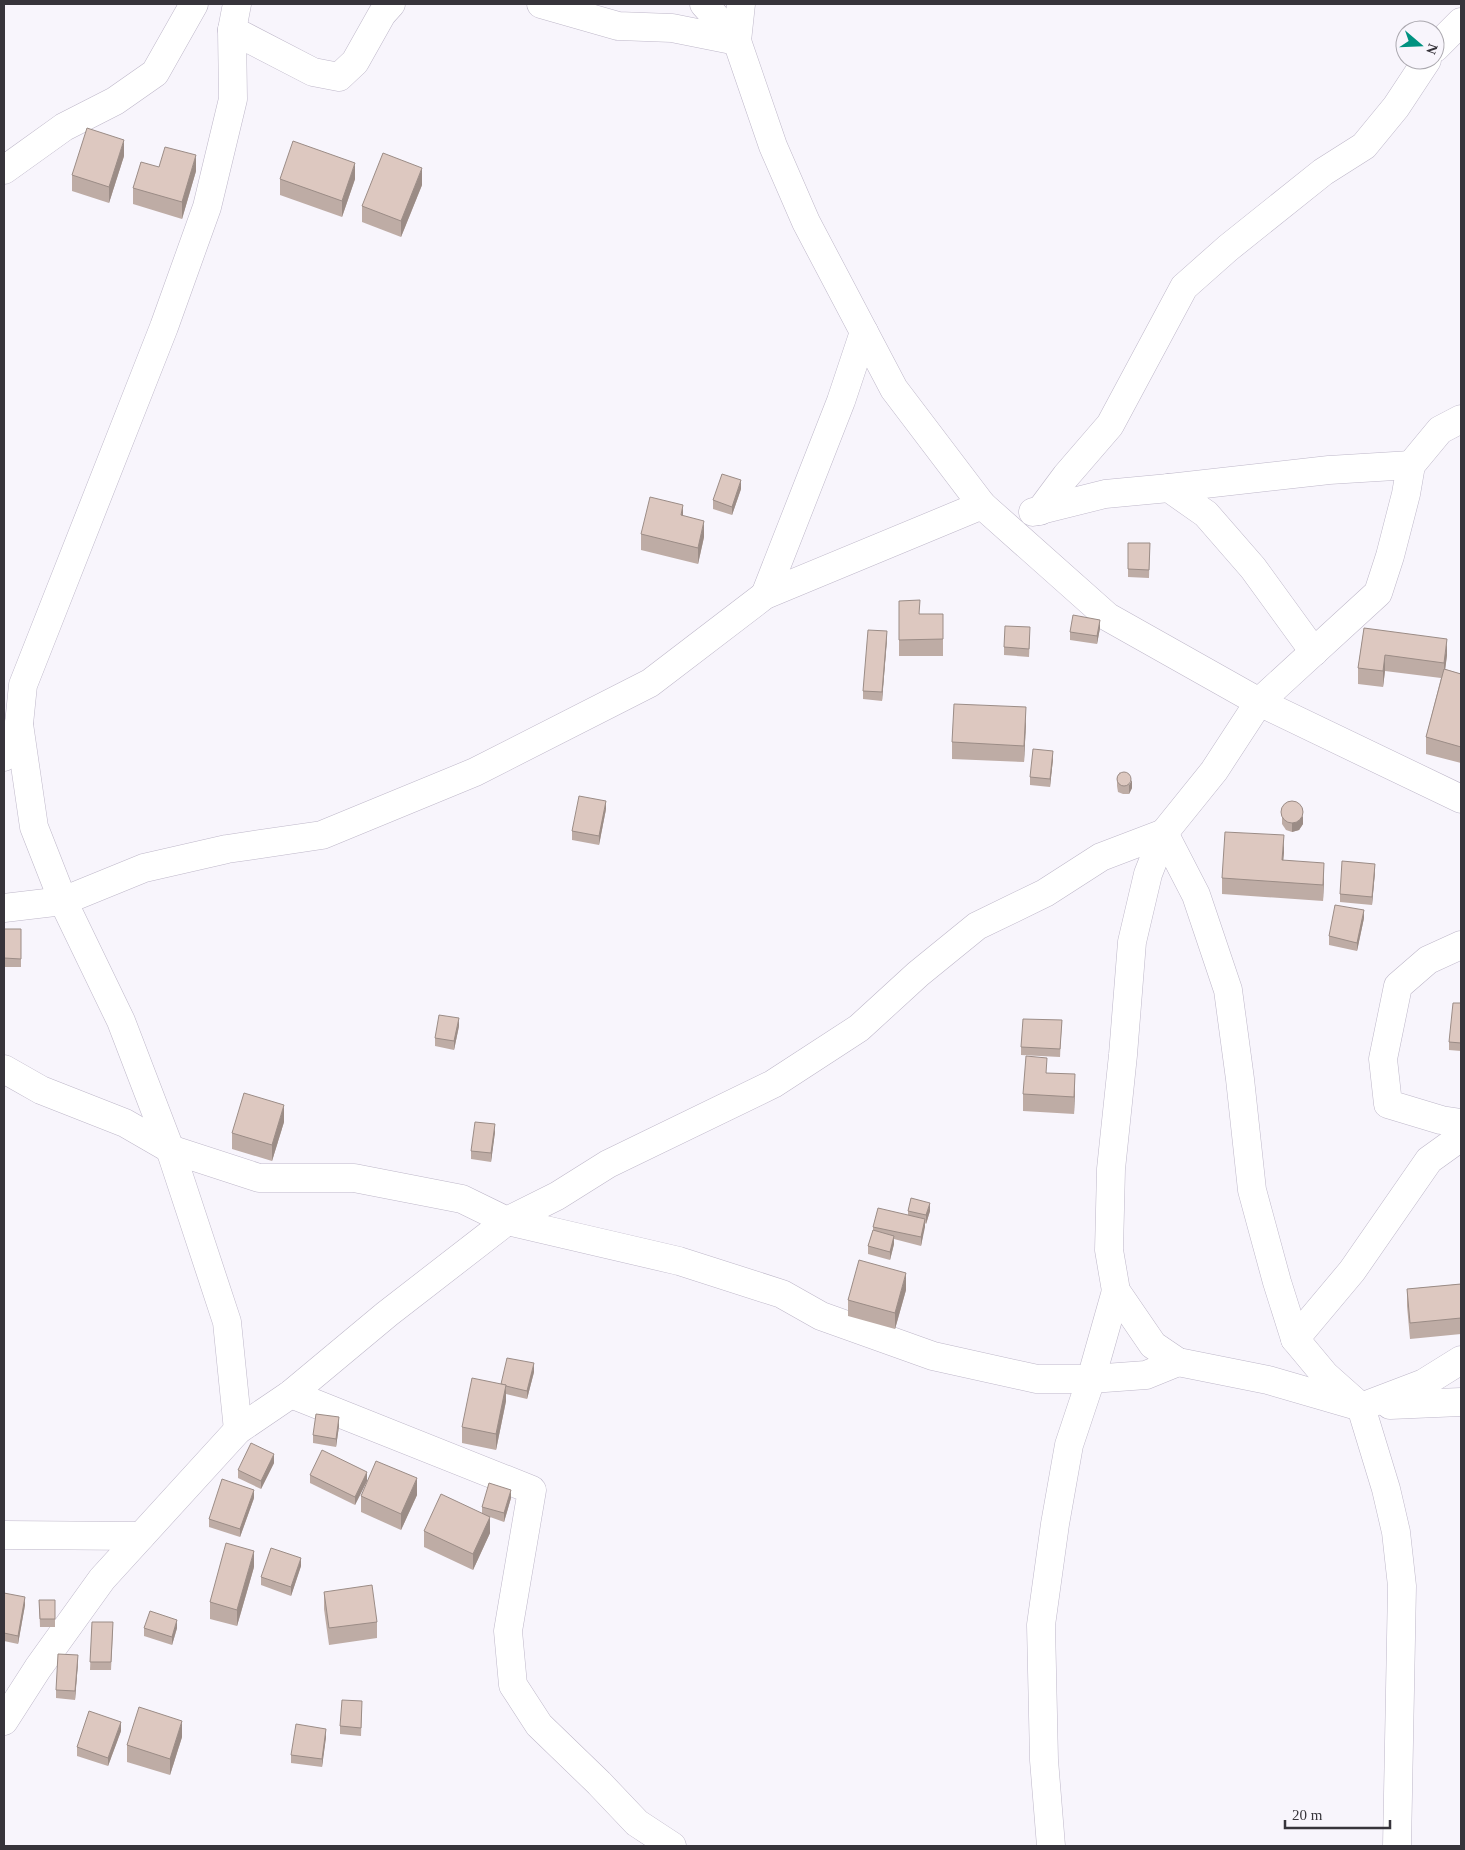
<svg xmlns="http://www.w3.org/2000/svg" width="1465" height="1850" viewBox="0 0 1465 1850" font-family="'Times New Roman',serif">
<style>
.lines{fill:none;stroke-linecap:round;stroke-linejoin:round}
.minor-casing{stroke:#beb7c9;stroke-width:29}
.minor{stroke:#fff;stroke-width:28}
.wall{fill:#beaca5}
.shaded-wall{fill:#9b8c86}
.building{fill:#ddc8c0;stroke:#9b8c86}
</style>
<rect width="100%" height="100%" fill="#f8f5fc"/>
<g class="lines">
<defs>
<g id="minor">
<polyline points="541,4 618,26 672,28 737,41"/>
<polyline points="704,4 737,41 773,146 806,222 894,389 982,505 1108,617 1259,702 1378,593 1390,556 1406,494 1411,465 1440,430 1461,419"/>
<polyline points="232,30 313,72 339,77 355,62 382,14 391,4"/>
<polyline points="737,41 741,4"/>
<polyline points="1435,48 1461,22"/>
<polyline points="4,170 64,127 115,101 155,73 194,4"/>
<polyline points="1169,488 1329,470 1411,465"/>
<polyline points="1040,511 1066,476 1110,425 1184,287 1228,248 1323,172 1364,146 1396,107 1427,60"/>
<polyline points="1033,512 1105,494 1169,488 1206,514 1253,568 1314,652"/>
<polyline points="765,595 841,401 864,332"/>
<polyline points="19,724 34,827 63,901 121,1021 170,1149 227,1322 238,1430"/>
<polyline points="4,757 19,724 23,685 164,327 207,207 233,99 232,30 237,4"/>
<polyline points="1461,799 1259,702 1214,771 1164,833 1148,874 1132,942 1123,1055 1111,1169 1109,1250 1116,1291 1153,1345 1178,1362 1268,1380 1361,1407 1424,1383 1461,1360"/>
<polyline points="4,908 63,901 144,868 227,849 322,835 475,772 650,683 765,595 982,505"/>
<polyline points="1461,945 1428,960 1398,986 1383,1059 1388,1104 1441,1120 1461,1123"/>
<polyline points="4,1069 41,1090 125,1123 170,1149 259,1178 354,1178 462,1199 507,1221 679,1261 782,1294 821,1316 933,1356 1037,1379 1091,1379 1146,1375 1178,1362"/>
<polyline points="1295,1339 1352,1271 1429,1160 1461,1137"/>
<polyline points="291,1394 532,1490 508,1631 513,1685 539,1725 599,1783 637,1823 672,1846"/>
<polyline points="1390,1405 1461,1402"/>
<polyline points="4,1535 141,1536"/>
<polyline points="4,1721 38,1668 102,1579 238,1430 291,1394 387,1314 507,1221 557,1196 608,1164 773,1084 859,1028 918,974 977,926 1045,893 1101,857 1164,833 1196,895 1228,990 1240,1079 1252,1190 1277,1282 1295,1339 1325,1375 1361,1407 1386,1489 1396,1532 1402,1586 1397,1846"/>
<polyline points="1051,1846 1044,1760 1041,1625 1055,1524 1069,1445 1091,1379 1116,1291"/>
</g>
</defs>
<use href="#minor" class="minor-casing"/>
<use href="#minor" class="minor"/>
</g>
<g class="wall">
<polygon points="124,156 109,203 72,191 72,175"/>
<polygon points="159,167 196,171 182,219 133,204 133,188"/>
<polygon points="280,179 355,179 342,217 280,195"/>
<polygon points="422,185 401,237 362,222 362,206"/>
<polygon points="741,489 732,515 713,509 713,500"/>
<polygon points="683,516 704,537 698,564 641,550 641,534"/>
<polygon points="1150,543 1149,578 1128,577 1128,569"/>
<polygon points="899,601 920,614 943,614 943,656 899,656"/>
<polygon points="1100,628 1097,644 1070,640 1070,632"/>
<polygon points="1364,628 1447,655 1445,669 1461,674 1461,763 1426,754 1426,737 1441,678 1385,671 1383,687 1358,684 1358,668"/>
<polygon points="1030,635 1029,657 1004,655 1004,647"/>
<polygon points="887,639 882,701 863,699 863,691"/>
<polygon points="1026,723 1024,762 952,759 952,742"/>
<polygon points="1053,759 1050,787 1030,785 1030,777"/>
<polygon points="1120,772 1132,788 1129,794 1123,794 1118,792 1117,786 1117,777"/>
<polygon points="606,809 599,845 572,840 572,831"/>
<polygon points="1282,809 1303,824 1299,830 1292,832 1286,830 1282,824"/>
<polygon points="1284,852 1283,860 1324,879 1323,901 1222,894 1222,878"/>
<polygon points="1375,872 1372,905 1340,902 1340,894"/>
<polygon points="1364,918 1357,951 1329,945 1329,936"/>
<rect x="4" y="929" width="17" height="38"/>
<polygon points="1461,1003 1461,1051 1449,1050 1449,1042"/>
<polygon points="1062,1020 1060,1057 1021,1055 1021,1047"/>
<polygon points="459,1026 454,1050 435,1046 435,1038"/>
<polygon points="1075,1090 1074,1114 1023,1111 1023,1094"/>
<polygon points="284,1122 272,1161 232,1149 232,1133"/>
<polygon points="495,1132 491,1162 471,1159 471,1151"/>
<polygon points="908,1211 930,1211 926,1224 925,1223 921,1246 894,1239 894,1244 890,1260 868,1254 868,1246 873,1230 873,1227 908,1215"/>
<polygon points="1461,1284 1461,1334 1410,1339 1407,1306 1407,1289"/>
<polygon points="906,1290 895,1329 848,1316 848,1300"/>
<polygon points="534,1372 527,1399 506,1394 506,1401 496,1450 462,1443 462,1427 501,1384"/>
<polygon points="339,1426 336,1447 313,1443 313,1435"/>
<polygon points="274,1463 261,1489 238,1478 238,1470"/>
<polygon points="310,1475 367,1481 355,1505 310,1483"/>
<polygon points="417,1495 401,1530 361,1512 361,1496"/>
<polygon points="254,1498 240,1537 209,1527 209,1519"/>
<polygon points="511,1498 504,1522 490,1517 490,1533 473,1570 424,1547 424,1531 482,1513 482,1507"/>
<polygon points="301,1566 291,1596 261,1585 261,1577"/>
<polygon points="254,1567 237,1626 210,1619 210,1602"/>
<polygon points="324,1592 377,1622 377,1638 329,1645 324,1609"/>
<polygon points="4,1593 25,1605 18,1644 4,1641"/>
<polygon points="39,1600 55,1600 55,1627 40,1627"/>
<polygon points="92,1622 113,1630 111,1670 90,1670"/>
<polygon points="144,1628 177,1628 172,1645 144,1636"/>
<polygon points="78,1663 75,1700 56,1698 56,1690"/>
<polygon points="362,1710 361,1736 340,1734 340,1726"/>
<polygon points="121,1731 108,1766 77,1756 77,1747"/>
<polygon points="182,1737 170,1775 127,1762 127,1745"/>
<polygon points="326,1737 322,1767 291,1763 291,1755"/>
</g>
<g class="shaded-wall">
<polygon points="124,140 124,156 109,203 109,187"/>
<polygon points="196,155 196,171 182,219 182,202"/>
<polygon points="355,163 355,179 342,217 342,201"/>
<polygon points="422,168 422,185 401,237 401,221"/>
<polygon points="741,480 741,489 732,515 732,507"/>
<polygon points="683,505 683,521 681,515"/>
<polygon points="704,521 704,537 698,564 698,548"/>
<polygon points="1100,620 1100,628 1097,644 1097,636"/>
<polygon points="887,631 887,639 882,701 882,692"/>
<polygon points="1447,639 1447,655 1444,679 1444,663"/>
<polygon points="1385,655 1385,671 1383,687 1383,671"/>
<polygon points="1026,707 1026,723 1024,762 1024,746"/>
<polygon points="1053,751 1053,759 1050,787 1050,779"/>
<polygon points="1132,780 1132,788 1129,794 1129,785"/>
<polygon points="606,801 606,809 599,845 599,836"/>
<polygon points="1303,816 1303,824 1299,830 1292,832 1292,823"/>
<polygon points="1284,835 1284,852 1282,876 1282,860"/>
<polygon points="1324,863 1324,879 1323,901 1323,885"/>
<polygon points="1375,864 1375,872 1372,905 1372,897"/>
<polygon points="1364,910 1364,918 1357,951 1357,943"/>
<polygon points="459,1018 459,1026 454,1050 454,1041"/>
<polygon points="1075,1074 1075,1090 1074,1114 1074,1097"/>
<polygon points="284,1105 284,1122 272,1161 272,1145"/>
<polygon points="495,1124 495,1132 491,1162 491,1153"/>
<polygon points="930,1203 930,1211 926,1224 926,1215"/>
<polygon points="925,1219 925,1227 921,1246 921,1237"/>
<polygon points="894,1236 894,1244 890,1260 890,1252"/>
<polygon points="906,1273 906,1290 895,1329 895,1313"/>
<polygon points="534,1363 534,1372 527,1399 527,1391"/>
<polygon points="506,1385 506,1401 496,1450 496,1434"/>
<polygon points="339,1417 339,1426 336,1447 336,1439"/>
<polygon points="274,1454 274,1463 261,1489 261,1481"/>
<polygon points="367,1472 367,1481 355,1505 355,1497"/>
<polygon points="417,1478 417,1495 401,1530 401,1514"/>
<polygon points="254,1490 254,1498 240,1537 240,1529"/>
<polygon points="511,1490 511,1498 504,1522 504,1513"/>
<polygon points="490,1517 490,1533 473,1570 473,1554"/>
<polygon points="254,1551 254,1567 237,1626 237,1610"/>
<polygon points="301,1558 301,1566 291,1596 291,1587"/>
<polygon points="25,1597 25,1605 18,1644 18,1636"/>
<polygon points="177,1620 177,1628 172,1645 172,1637"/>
<polygon points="78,1655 78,1663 75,1700 75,1691"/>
<polygon points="182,1721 182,1737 170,1775 170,1759"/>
<polygon points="121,1722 121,1731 108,1766 108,1758"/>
<polygon points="326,1729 326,1737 322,1767 322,1759"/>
</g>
<g class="building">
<polygon points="87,128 124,140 109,187 72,175"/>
<polygon points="293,141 355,163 342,201 280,179"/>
<polygon points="165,147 196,155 182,202 133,188 141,162 159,167"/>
<polygon points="383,153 422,168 401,221 362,206"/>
<polygon points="722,474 741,480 732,507 713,500"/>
<polygon points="650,497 683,505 681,515 704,521 698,548 641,534"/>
<polygon points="1128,543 1150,543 1149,570 1128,569"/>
<polygon points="920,600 919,614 943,614 943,639 899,640 899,601"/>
<polygon points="1073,615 1100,620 1097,636 1070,632"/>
<polygon points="1005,626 1030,627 1029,649 1004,647"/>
<polygon points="1364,628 1447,639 1444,663 1385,655 1383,671 1358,668"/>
<polygon points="868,630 887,631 882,692 863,691"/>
<polygon points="1444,669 1461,674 1461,747 1426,737"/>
<polygon points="954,704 1026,707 1024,746 952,742"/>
<polygon points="1033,749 1053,751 1050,779 1030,777"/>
<circle cx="1124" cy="779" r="7"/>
<polygon points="579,796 606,801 599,836 572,831"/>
<circle cx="1292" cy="812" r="11"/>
<polygon points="1225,832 1284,835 1282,860 1324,863 1323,885 1222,878"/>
<polygon points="1342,861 1375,864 1372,897 1340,894"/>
<polygon points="1335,905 1364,910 1357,943 1329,936"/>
<polygon points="4,929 21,929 21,959 4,958"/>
<polygon points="1453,1003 1461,1003 1461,1043 1449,1042"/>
<polygon points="439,1015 459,1018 454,1041 435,1038"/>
<polygon points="1023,1019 1062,1020 1060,1049 1021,1047"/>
<polygon points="1026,1056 1047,1058 1046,1073 1075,1074 1074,1097 1023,1094"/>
<polygon points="244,1093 284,1105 272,1145 232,1133"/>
<polygon points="475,1122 495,1124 491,1153 471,1151"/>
<polygon points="911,1198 930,1203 926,1215 908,1211"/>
<polygon points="878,1208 925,1219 921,1237 873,1227"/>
<polygon points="873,1230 894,1236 890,1252 868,1246"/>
<polygon points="859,1260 906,1273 895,1313 848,1300"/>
<polygon points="1461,1284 1461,1318 1410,1323 1407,1289"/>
<polygon points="507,1358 534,1363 527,1391 506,1386 506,1385 501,1384"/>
<polygon points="472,1378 506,1385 496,1434 462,1427"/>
<polygon points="316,1414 339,1417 336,1439 313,1435"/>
<polygon points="251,1443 274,1454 261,1481 238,1470"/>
<polygon points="322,1450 367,1472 355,1497 310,1475"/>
<polygon points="376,1461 417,1478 401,1514 361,1496"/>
<polygon points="222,1479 254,1490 240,1529 209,1519"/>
<polygon points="489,1483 511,1490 504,1513 482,1507"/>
<polygon points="441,1494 490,1517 473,1554 424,1531"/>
<polygon points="226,1543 254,1551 237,1610 210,1602"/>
<polygon points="271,1548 301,1558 291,1587 261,1577"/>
<polygon points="372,1585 377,1622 329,1628 324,1592"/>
<polygon points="4,1593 25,1597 18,1636 4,1633"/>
<polygon points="39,1600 55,1600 55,1619 40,1619"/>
<polygon points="150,1611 177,1620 172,1637 144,1628"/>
<polygon points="92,1622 113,1622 111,1662 90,1662"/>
<polygon points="58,1654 78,1655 75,1691 56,1690"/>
<polygon points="342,1700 362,1701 361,1728 340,1726"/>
<polygon points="139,1707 182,1721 170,1759 127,1745"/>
<polygon points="89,1711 121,1722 108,1758 77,1747"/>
<polygon points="296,1724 326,1729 322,1759 291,1755"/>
</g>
<rect width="1465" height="1850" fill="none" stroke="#37343b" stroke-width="10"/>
<g transform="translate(1420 45) rotate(109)"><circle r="24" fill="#f8f5fc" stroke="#aba8af"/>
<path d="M0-4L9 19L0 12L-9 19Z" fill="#009280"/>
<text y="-8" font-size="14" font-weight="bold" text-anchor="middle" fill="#37343b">N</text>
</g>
<path d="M1285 1820v8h105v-8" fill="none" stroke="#37343b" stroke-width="2.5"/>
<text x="1292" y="1820" font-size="15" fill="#37343b" stroke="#f8f5fc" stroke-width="4" paint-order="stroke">20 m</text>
</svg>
